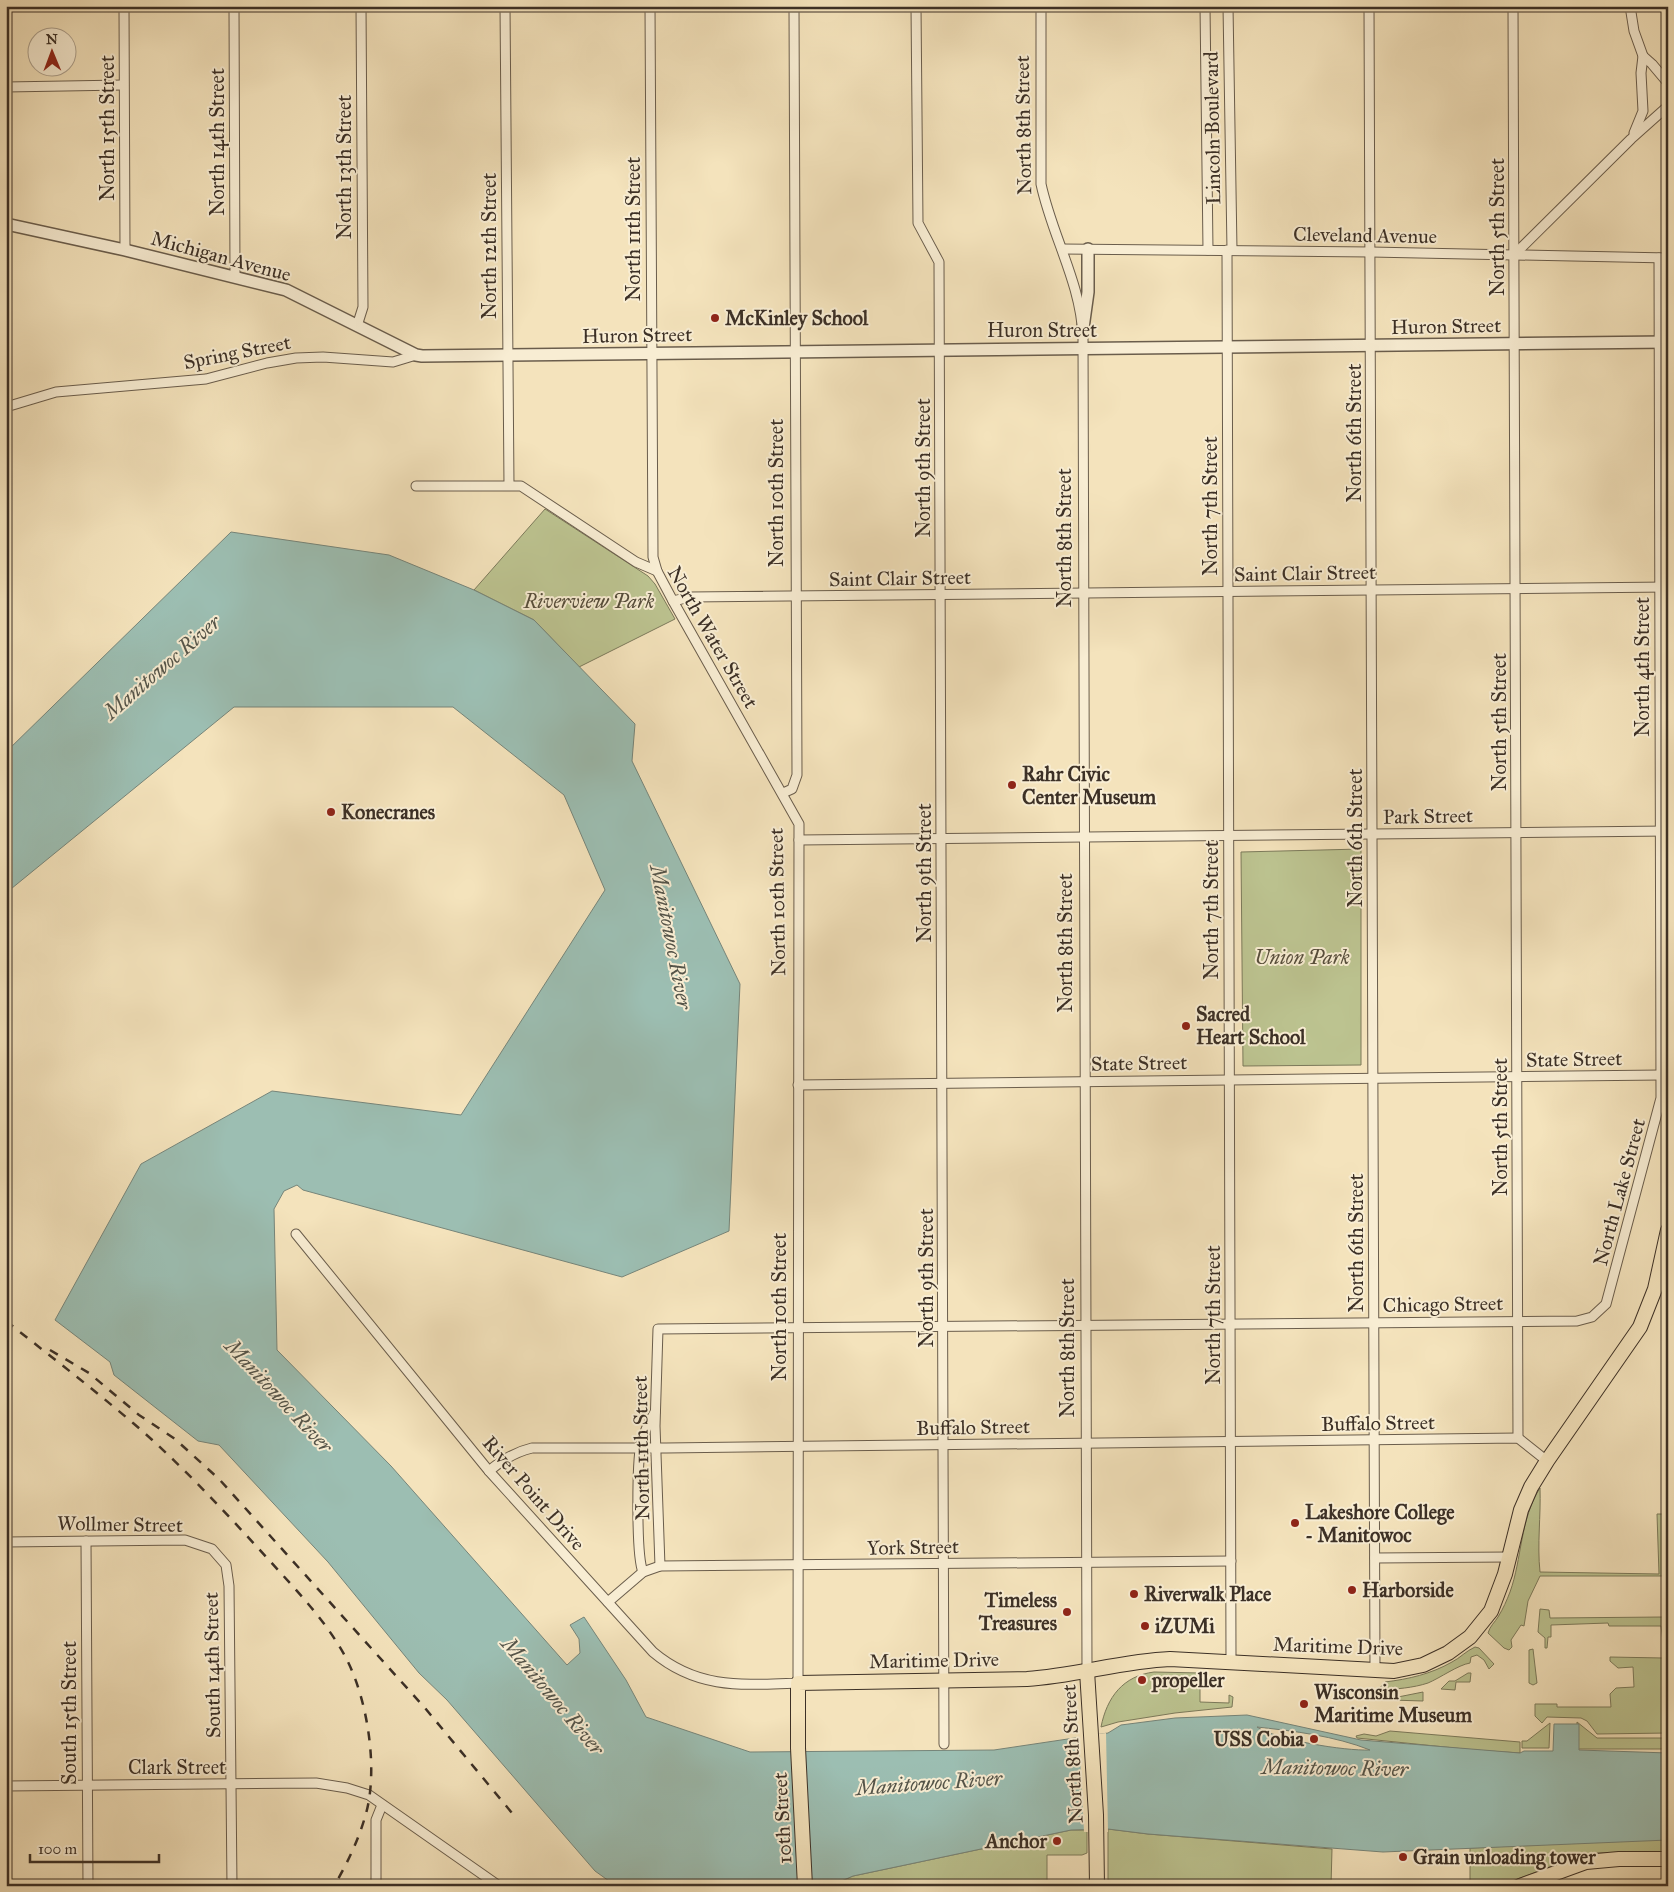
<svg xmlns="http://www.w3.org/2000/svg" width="1674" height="1892" viewBox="0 0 1674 1892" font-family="'IM FELL Great Primer',serif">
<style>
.green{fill:#bcc390;stroke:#7c7a5b}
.water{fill:#9cbeb2;stroke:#76857a;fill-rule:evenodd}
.pier{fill:#f4e3bc}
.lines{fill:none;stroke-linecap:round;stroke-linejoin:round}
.minor-casing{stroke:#6a5d4c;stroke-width:11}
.tertiary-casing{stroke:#6a5d4c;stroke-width:14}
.primary-casing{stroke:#3c3026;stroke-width:16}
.minor{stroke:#f8edd3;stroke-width:9}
.tertiary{stroke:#f8edd3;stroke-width:11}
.primary{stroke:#f4e3bc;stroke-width:14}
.rail{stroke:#3c3026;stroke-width:2.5;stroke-dasharray:9 9;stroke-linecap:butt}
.poi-dot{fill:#8f2418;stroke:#f8edd3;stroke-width:2}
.labels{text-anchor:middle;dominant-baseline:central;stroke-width:4;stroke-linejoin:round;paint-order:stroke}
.street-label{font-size:20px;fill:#3c3026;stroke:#f8edd3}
.poi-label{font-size:20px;font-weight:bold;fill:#3c3026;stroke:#f8edd3;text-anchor:start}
.park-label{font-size:20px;font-style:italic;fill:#564d3b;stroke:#f8edd3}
.water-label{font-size:21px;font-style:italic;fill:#545449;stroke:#f8edd3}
</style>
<rect width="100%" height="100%" fill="#f4e3bc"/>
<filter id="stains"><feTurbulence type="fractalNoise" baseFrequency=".004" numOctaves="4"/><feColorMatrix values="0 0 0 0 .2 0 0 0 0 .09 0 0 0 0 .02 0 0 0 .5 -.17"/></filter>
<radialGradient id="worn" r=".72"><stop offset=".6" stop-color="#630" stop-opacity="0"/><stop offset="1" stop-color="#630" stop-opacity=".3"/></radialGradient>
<g class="green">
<polygon points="1668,352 1668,467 1667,467 1666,354"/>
<polygon points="545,509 648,576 655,584 675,619 579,667 534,620 474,590"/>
<polygon points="1361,849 1361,1065 1243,1066 1241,852"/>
<path d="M1540,1488c1,28 -3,56 0,84l119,2 -2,-60h8l3,7v55h-128l-12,25 -4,25 -3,-1 -10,15 1,7 -3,3 -5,-2 -16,-15c2,-7 7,-11 10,-16 5,-8 9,-17 12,-25 12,-33 10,-73 30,-104z"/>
<polygon points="1540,1609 1549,1610 1550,1618 1663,1617 1663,1641 1661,1626 1609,1626 1608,1623 1551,1625 1551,1637 1548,1637 1547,1648 1545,1648 1545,1638 1538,1632"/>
<polygon points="1666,1618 1668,1618 1668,1733 1597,1734 1587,1721 1581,1718 1547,1717 1542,1723 1535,1716 1535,1704 1557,1704 1557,1707 1611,1707 1610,1694 1616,1688 1634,1687 1633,1667 1618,1668 1610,1661 1610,1657 1663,1658 1666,1641"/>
<path d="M1475,1647l4,1 15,16 -5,5 -5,-9 -7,-5 -6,2 -1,6c-12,2 -30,15 -42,20 -15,5 -32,6 -47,7v-4h3l1,-4c24,-3 46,-8 67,-20 8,-4 14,-11 23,-15z"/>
<polygon points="1533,1649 1537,1683 1533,1685 1529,1683 1529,1650"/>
<path d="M1154,1672l46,1v29l29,1v-8l4,2 -1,10 -57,6 -57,9 -17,5c6,-30 22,-51 53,-55z"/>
<polygon points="1468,1673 1471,1673 1470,1682 1456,1682 1455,1690 1441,1689 1449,1681 1455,1681"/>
<polygon points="1423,1692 1423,1701 1391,1700 1393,1698"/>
<polygon points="1577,1722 1597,1738 1668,1738 1668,1749 1577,1749"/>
<polygon points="1550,1723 1549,1748 1522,1748 1522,1741 1527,1741"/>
<polygon points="1390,1731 1520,1742 1520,1753 1474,1750 1357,1738 1356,1736 1364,1734 1376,1736"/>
<polygon points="1108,1829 1148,1834 1332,1849 1331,1886 1108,1886"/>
<polygon points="1071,1830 1087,1830 1087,1853 1082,1855 1047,1855 1047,1886 830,1886 853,1876"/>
<polygon points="1653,1839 1668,1840 1668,1852 1597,1853 1568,1860 1499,1886 1470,1886 1470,1848"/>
</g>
<path class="water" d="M231,532l158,23 85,35 60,30 101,104 -3,37 108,223 -11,247 -107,46 -319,-87 -6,-5 -13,6 -10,18 3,141 114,116 176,199 13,-12 -1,-14 -9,-14 14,-8 42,63 20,37 104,35 244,-2 114,-17 13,-8 54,-7 72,-3 114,25 159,13 4,-2h29l1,-27h25v26l89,3v87l-285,12 -235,-18 -40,-5 -37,1 -218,46 -23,10h-214l-21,-15 -148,-171 -28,-27 -91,-111 -109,-117 -21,-4 -84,-66 -4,-13 -55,-42 86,-156 131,-73 189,24 144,-225 -41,-95 -111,-88h-219l-228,186v-141zM1257,1727c37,4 78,9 113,23 -26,1 -93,-10 -113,-23z"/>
<polygon class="pier" points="1106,1733 1108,1832 1084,1832 1079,1736"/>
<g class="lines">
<defs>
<g id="minor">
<polyline points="124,6 125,250"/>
<polyline points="234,6 235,277"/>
<polyline points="505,6 509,485"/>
<polyline points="916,6 918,223 939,262 944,1744"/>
<path d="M1041,6v178c11,52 40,99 42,153l4,1334"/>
<polyline points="1205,6 1208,250"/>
<polyline points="1228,6 1232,250"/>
<polyline points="1369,6 1375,1671"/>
<polyline points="1513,6 1518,1438"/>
<polyline points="1630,6 1634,31 1643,56 1641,73 1643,111 1634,133"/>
<polyline points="1643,56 1652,64 1668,83"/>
<polyline points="6,87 123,85"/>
<polyline points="1062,249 1371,252 1668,258"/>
<polyline points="1227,250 1231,1661"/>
<polyline points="1514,255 1631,139 1668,106"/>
<polyline points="357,326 363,307 361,6"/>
<polyline points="6,407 56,392 206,379 267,363 296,358 323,357 393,362 416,355"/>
<polyline points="416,486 521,486 636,562 657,571"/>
<polyline points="673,601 690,597 1668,587"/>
<polyline points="783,793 792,789 797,775 794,6"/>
<polyline points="799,840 1668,831"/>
<polyline points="798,1085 1661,1075"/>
<path d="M296,1234l193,237 164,181c45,38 91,33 145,31l1,-859 -126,-223 -16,-30 -4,-14 -3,-551"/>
<path d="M489,1471c14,-12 26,-19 43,-23h134l852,-10 29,23"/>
<polyline points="86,1541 88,1886"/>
<polyline points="6,1542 185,1540 212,1549 226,1565 229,1586 232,1886"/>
<polyline points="1375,1558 1509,1557"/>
<polyline points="660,1566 655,1426 658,1329 1577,1321 1592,1317 1606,1304 1661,1098 1659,258"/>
<path d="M643,1572c-7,-16 -6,-109 -2,-128 3,-12 8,-22 14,-32"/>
<polyline points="608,1602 643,1572 660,1566 1231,1561"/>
<polyline points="6,1786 316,1783 347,1788 369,1795 499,1886"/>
<polyline points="376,1886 376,1820 382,1805"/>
</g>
<g id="tertiary">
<polyline points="6,224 125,250 286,290 416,355 422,356 1668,342"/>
<polyline points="1083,328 1088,292 1088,249"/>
</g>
<g id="primary">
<polyline points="1087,1671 1096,1815 1097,1886"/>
<path d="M805,1886l-7,-138v-65l229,-4c48,-3 95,-18 143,-20l224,12 29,-6 25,-12 22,-16 21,-26 14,-37 16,-64 10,-23 16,-26 93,-134 15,-38 13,-59"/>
<polyline points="1520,1886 1586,1862 1619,1859 1668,1859"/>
</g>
</defs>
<use href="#minor" class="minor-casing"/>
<use href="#tertiary" class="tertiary-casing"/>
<use href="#primary" class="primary-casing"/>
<use href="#minor" class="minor"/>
<use href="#tertiary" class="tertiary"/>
<use href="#primary" class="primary"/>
<g class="rail">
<path d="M6,1321c43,34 86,67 127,102 49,42 93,90 136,137 28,31 58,62 77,98 22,42 33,114 19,159 -7,24 -18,47 -31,69"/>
<polyline points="50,1350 89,1373 139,1415 175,1439 219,1479 425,1708 512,1813"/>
</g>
</g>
<g class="poi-dot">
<circle cx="715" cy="318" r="5"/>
<circle cx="1012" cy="785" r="5"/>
<circle cx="331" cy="812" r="5"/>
<circle cx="1186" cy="1026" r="5"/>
<circle cx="1295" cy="1523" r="5"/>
<circle cx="1352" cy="1590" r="5"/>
<circle cx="1134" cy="1594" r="5"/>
<circle cx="1067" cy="1612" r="5"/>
<circle cx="1145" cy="1626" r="5"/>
<circle cx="1142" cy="1680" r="5"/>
<circle cx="1304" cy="1704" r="5"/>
<circle cx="1314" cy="1739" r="5"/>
<circle cx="1057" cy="1841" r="5"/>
<circle cx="1403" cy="1857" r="5"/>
</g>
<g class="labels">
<g class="street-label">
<text transform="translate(1023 125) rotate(-91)">North 8th Street</text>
<text transform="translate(107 128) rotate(-90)">North 15th Street</text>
<text transform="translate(1212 128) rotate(-91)">Lincoln Boulevard</text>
<text transform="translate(217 142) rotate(-90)">North 14th Street</text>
<text transform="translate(344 167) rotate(-90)">North 13th Street</text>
<text transform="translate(1497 227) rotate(-90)">North 5th Street</text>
<text transform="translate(633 229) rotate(-90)">North 11th Street</text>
<text transform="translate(1365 235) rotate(1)">Cleveland Avenue</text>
<text transform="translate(489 246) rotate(-90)">North 12th Street</text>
<text transform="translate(221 256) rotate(15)">Michigan Avenue</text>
<text transform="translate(1446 326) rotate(-1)">Huron Street</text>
<text x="1042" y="330">Huron Street</text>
<text transform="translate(637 335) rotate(-1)">Huron Street</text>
<text transform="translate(237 352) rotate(-11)">Spring Street</text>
<text transform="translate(1354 433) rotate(-90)">North 6th Street</text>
<text transform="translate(923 468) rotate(-90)">North 9th Street</text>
<text transform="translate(776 493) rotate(-90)">North 10th Street</text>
<text transform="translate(1210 506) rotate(-90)">North 7th Street</text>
<text transform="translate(1064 538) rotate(-90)">North 8th Street</text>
<text transform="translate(1305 573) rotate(-1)">Saint Clair Street</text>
<text transform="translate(900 578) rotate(-1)">Saint Clair Street</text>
<text transform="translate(713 637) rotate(60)">North Water Street</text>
<text transform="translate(1642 667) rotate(-90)">North 4th Street</text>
<text transform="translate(1499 722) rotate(-90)">North 5th Street</text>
<text transform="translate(1428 816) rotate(-1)">Park Street</text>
<text transform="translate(1355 838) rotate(-90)">North 6th Street</text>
<text transform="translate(924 873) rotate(-90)">North 9th Street</text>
<text transform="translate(777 902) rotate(-91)">North 10th Street</text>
<text transform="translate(1211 910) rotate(-90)">North 7th Street</text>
<text transform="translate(1065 943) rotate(-90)">North 8th Street</text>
<text transform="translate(1574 1059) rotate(-1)">State Street</text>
<text transform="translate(1139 1063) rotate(-1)">State Street</text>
<text transform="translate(1500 1127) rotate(-90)">North 5th Street</text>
<text transform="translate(1619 1192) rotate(-75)">North Lake Street</text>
<text transform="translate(1356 1243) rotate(-90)">North 6th Street</text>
<text transform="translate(926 1278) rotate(-90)">North 9th Street</text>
<text transform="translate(1443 1304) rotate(-1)">Chicago Street</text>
<text transform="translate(779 1307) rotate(-90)">North 10th Street</text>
<text transform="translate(1213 1315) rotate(-90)">North 7th Street</text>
<text transform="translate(1067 1348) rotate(-90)">North 8th Street</text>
<text transform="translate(1378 1423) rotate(-1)">Buffalo Street</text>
<text transform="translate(973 1427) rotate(-1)">Buffalo Street</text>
<text transform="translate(641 1448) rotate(-91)">North 11th Street</text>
<text transform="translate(534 1493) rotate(49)">River Point Drive</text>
<text transform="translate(120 1524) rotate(1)">Wollmer Street</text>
<text transform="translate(913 1547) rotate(-1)">York Street</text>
<text transform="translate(1338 1646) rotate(2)">Maritime Drive</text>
<text transform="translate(934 1660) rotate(-1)">Maritime Drive</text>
<text transform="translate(212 1665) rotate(-91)">South 14th Street</text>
<text transform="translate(69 1713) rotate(-90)">South 15th Street</text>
<text transform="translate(1072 1754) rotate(-93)">North 8th Street</text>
<text x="177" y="1767">Clark Street</text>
<text transform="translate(782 1818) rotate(-93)">10th Street</text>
</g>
<g class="poi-label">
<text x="725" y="318">McKinley School</text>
<text x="1022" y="774">Rahr Civic<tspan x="1022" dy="23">Center Museum</tspan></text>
<text x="341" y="812">Konecranes</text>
<text x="1196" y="1014">Sacred<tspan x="1196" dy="23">Heart School</tspan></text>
<text x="1305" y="1512">Lakeshore College<tspan x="1305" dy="23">- Manitowoc</tspan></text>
<text x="1362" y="1590">Harborside</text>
<text x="1144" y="1594">Riverwalk Place</text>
<text x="1057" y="1600" text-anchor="end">Timeless<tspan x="1057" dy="23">Treasures</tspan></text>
<text x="1155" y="1626">iZUMi</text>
<text x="1152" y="1680">propeller</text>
<text x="1314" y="1692">Wisconsin<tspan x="1314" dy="23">Maritime Museum</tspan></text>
<text x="1304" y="1739" text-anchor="end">USS Cobia</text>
<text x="1047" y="1841" text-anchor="end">Anchor</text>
<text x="1413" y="1857">Grain unloading tower</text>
</g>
<g class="park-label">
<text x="589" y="601">Riverview Park</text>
<text x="1302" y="957">Union Park</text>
</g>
<g class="water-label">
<text transform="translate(162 667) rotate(-41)">Manitowoc River</text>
<text transform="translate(671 937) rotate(79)">Manitowoc River</text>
<text transform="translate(279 1396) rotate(47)">Manitowoc River</text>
<text transform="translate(553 1696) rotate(50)">Manitowoc River</text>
<text transform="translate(1335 1768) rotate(1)">Manitowoc River</text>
<text transform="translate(929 1783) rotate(-4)">Manitowoc River</text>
</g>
</g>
<rect width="1674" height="1892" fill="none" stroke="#f4e3bc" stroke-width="25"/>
<rect x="8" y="8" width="1659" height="1877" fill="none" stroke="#3c3026" stroke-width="2.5"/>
<rect x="12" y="12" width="1649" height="1867" fill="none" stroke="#3c3026"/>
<g transform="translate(52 52) rotate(359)"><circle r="24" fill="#f8edd3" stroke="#ada18e"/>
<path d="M0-4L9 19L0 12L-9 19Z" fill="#8f2418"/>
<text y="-8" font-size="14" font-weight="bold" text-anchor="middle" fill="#3c3026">N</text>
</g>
<path d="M30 1854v8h129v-8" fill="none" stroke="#3c3026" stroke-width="2.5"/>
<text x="38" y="1854" font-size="15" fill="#3c3026" stroke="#f8edd3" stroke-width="4" paint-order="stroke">100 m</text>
<rect width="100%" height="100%" filter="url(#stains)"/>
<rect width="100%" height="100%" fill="url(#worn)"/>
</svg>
